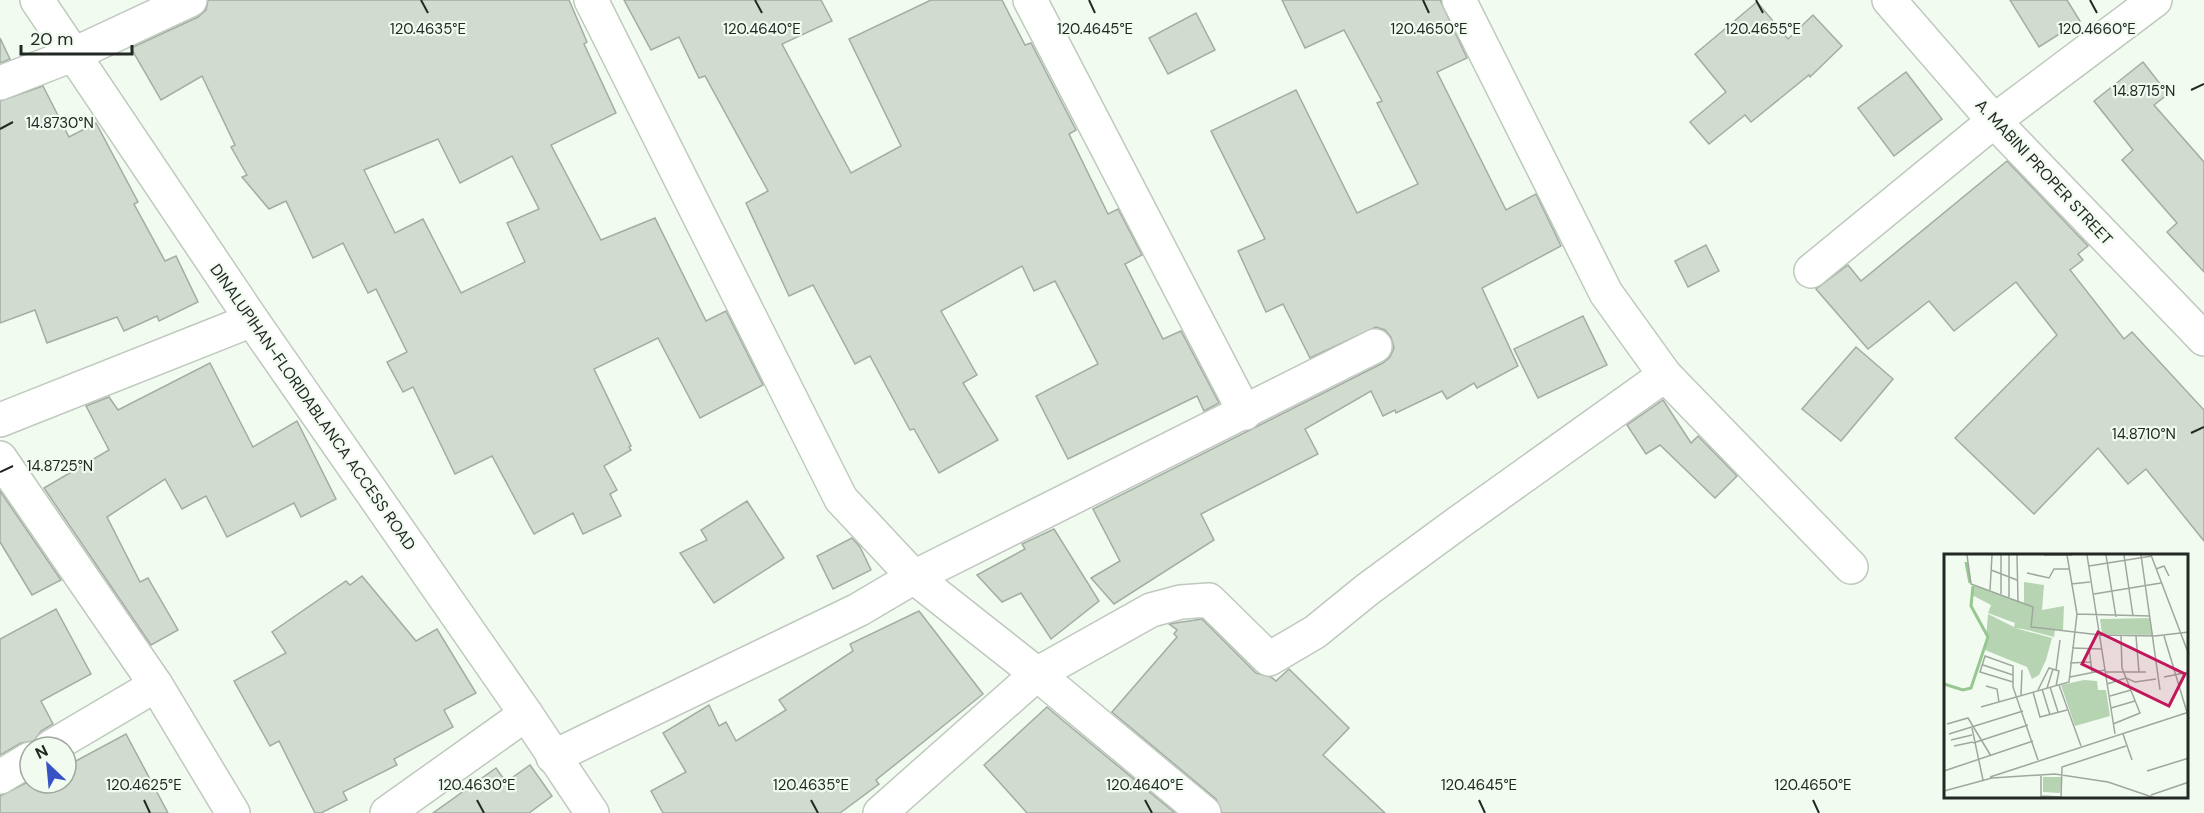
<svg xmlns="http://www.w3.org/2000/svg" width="2204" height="813" viewBox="0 0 2204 813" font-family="'DM Sans',sans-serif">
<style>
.building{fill:#d1dbd0;stroke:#a3ada2;stroke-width:1.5;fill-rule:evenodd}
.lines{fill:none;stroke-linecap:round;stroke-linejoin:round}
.minor-casing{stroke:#bfc9be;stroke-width:36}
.secondary-casing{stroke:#bfc9be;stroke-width:36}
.minor{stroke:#fff;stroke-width:33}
.secondary{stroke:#fff;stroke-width:33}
.ticks{fill:none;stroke:#242824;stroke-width:2}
.labels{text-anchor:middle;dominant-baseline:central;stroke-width:4.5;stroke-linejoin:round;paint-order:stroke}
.street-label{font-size:16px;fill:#242824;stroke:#f1fbf0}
.inset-river{fill:none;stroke:#97c791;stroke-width:3}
.inset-road{fill:none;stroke:#9fa79e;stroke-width:1.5}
.view{fill:#c2185b;fill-opacity:0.15;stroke:#c2185b;stroke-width:3}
.inset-edge{fill:none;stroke:#242824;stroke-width:3}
.ticks-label{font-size:15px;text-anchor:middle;fill:#242824;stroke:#f1fbf0;stroke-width:4.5;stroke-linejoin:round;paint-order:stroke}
</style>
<rect width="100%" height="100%" fill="#f1fbf0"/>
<g class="building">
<path d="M208,0h361l18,42 -3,2 32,69 -65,32 50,95 54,-22 51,103 20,-10 37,74 -63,33 -42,-80 -64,31 37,77 -2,1 2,3 -27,16 13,24 -7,4 11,22 -38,18 -10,-21 -39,21 -42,-78 -37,18 -42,-87 -10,5 -16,-30 20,-10 -31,-63 -8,4 -25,-50 -30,15 -27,-57 -17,8 -27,-32 5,-2 -16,-28 4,-2 -33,-69 -41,24 -30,-52 67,-31 8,-7zM438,139l22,44 52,-27 27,53 -32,14 18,39 -64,31 -38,-74 -28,14 -31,-63z"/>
<polygon points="624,0 821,0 832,21 782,44 851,173 901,146 849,39 931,0 1002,0 1025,45 1031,43 1076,130 1069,134 1108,214 1118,209 1142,255 1125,264 1163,339 1181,331 1219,403 1204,411 1197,396 1068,459 1036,396 1098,364 1055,281 1034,291 1022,266 941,311 977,375 963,383 998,440 939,473 914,429 910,430 870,356 855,364 813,285 789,296 746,203 768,191 705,76 699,78 679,37 651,50"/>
<polygon points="1282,0 1440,0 1467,58 1437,72 1506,210 1536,194 1561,246 1482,288 1518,366 1477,388 1474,383 1447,399 1442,391 1396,413 1395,410 1383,416 1371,391 1305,429 1318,454 1201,514 1214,540 1114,604 1091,578 1120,561 1093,509 1383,363 1390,357 1394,348 1391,337 1385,330 1376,327 1310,358 1283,304 1266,312 1238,251 1265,239 1211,131 1296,90 1357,213 1418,184 1377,103 1382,101 1344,30 1305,48"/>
<polygon points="2010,0 2067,0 2080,21 2039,47"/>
<polygon points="1757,2 1788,39 1813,15 1842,46 1810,77 1809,75 1751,122 1745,115 1709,144 1690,122 1726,92 1695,54"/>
<polygon points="1196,13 1215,50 1168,74 1149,38"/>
<polygon points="0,38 10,59 0,63"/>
<polygon points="2143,62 2168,94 2154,105 2204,162 2204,272 2167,232 2177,223 2122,160 2133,150 2094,101"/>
<polygon points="1906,72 1942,119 1894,156 1858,108"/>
<polygon points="43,86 69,137 96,123 138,202 134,204 165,261 176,256 198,302 159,321 157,316 124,331 117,317 47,343 35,310 0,323 0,101"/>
<polygon points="2007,161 2088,246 2078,254 2083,260 2070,270 2124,339 2132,332 2204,410 2204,541 2146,469 2128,484 2098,448 2034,514 1955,438 2057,335 2016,282 1954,331 1929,301 1868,349 1816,289 1848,265 1861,281"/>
<polygon points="1706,245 1719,271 1688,287 1675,261"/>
<polygon points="1583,316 1607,365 1538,398 1514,349"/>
<polygon points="1856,347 1893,379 1841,441 1802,409"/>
<polygon points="210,363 253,447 297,421 336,499 301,517 294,503 227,537 206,496 182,509 165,479 107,517 140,582 148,578 178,630 151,645 44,488 109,450 86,406 109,397 118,410"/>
<polygon points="1663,400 1691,443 1698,436 1737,476 1715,498 1660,445 1646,454 1627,425"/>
<polygon points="0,491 61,580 32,595 0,542"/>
<polygon points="747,501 784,558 714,603 680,553 707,540 701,530"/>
<polygon points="1054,529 1099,601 1051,639 1021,593 1002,602 977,575 1025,549 1022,544"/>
<polygon points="852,538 860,547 871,570 833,589 817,556"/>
<polygon points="362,576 416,641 437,629 476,693 444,710 453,727 394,759 397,765 343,792 347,800 321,813 315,813 279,741 270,746 234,681 286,653 272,632 346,581 350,585"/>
<polygon points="56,609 91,674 41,701 53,724 41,731 34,741 21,743 0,755 0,639"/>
<polygon points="919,611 983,694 876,780 879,784 840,813 663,813 651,791 686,772 663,733 709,705 719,726 726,722 736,741 786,710 779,700 853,651 850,644"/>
<polygon points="1202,619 1256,673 1271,677 1276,681 1289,669 1349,728 1323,755 1385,813 1222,813 1216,799 1112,712 1177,637 1174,634 1177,630 1169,624"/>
<polygon points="1047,707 1061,719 1175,813 1027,813 984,765"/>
<polygon points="126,734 168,813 0,813 0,796 30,781 30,783 66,783 66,760 71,757 74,762"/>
<polygon points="530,765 552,796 529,813 433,813 496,768 506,782"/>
</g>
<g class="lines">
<defs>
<g id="minor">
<polyline points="591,0 841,499 914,577 1037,674 1204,813"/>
<polyline points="1030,0 1245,413"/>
<polyline points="1459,0 1606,293 1665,375 1851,567"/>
<polyline points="1889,0 1994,121 2204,339"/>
<polyline points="0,83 72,55 190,0"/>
<polyline points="1811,271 1994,121 2155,0"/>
<polyline points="0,420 252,320"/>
<polyline points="0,458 156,685 233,813"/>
<polyline points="51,747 156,685"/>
<polyline points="553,757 858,610 914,577 1375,346"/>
<polyline points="0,777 30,759"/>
<polyline points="387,813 526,714"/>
<polyline points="880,813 1037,674 1151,610 1181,602 1209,600 1269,659 1315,632 1368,589 1455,525 1665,375"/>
</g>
<polyline id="secondary" points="37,0 252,320 526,714 592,813"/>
</defs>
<use href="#minor" class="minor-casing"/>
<use href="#secondary" class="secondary-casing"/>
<use href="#minor" class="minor"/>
<use href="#secondary" class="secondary"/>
</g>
<path class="ticks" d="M421,0l7,13M755,0l7,13M1089,0l6,13M1423,0l6,13M1756,0l7,13M2090,0l7,13M2191,90l13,-6M0,129l13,-7M2191,433l13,-6M0,472l13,-6M144,800l6,13M477,800l7,13M811,800l7,13M1145,800l7,13M1479,800l6,13M1813,800l6,13"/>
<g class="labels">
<g class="street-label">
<text transform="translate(2044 172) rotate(47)">A. MABINI PROPER STREET</text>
<text transform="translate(313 407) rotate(55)">DINALUPIHAN-FLORIDABLANCA ACCESS ROAD</text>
</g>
</g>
<g transform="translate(1944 554)">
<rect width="244" height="244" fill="#f1fbf0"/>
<path d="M99,223h19l-2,16 -17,-1z" fill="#b6d4b2"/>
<path d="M80,28l20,3 -2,25 22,-4 -1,24h-8l-1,7 -31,-8 -8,-1 37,10 -6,22 -7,15 -7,4 -5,-12 -42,-17 3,-36 26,13 1,-4 -27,-10 3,-8 -19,-10 2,-10 50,18zM206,64l3,17 -51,-1 -2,-15z" fill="#b6d4b2"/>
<path d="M140,126l13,1 1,9h8l4,26 -35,10 -14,-41z" fill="#b6d4b2"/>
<path class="inset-river" d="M22,8l4,21M0,130l19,6 8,-2 17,-51 -17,-31 2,-20"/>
<path class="inset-road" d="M23,1l4,29 62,23 -2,20 69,8 55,1 34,-4M65,1v42M73,1l1,46M100,1h28M123,1l10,59 73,2M143,1l28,179M162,1l10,62M180,1l9,61M197,1l19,135M207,1l38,100M145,12l63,-10M212,15l8,-3 5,10M47,16l26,10M83,19l22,5 5,-9h15M127,30l19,-2M46,36l2,-35M57,40v-39M150,40l67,-11M192,82l3,36M220,82l25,83M128,94l30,1M145,94l3,24M126,109l21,-1M39,111l30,10M112,116l4,-30M161,118h41M126,123l35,-7M220,123l25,-5M69,128l-33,-10 5,-16 28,10v21l25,73M163,130l19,-6 9,4 21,-3M115,131l22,61M42,132l11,3 2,13M106,133l8,25M103,134l6,-19M98,135l8,26M94,136l11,-22 10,3 -3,15M89,138l7,25 27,-7M77,141l1,-25M166,142l21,-6M37,153l88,-25 8,-68M167,154l24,-7M3,170l21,-6 23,38M169,170l27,-11 -18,-45 -1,-32M28,174l11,52M5,180l74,-23M179,180l9,26M7,186l21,-5M29,189l55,-18M10,192l19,-4M0,217l89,-30M203,217l42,-13M46,223l199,-65M0,237l48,-13 63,-4 53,8 47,16M207,241l38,-13M97,242l20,1M97,244v-23M117,244l1,-31 64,-21"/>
<path class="view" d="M154,78l87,42 -16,32 -87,-42z"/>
<rect width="244" height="244" class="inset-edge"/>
</g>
<g class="ticks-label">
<text x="428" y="34">120.4635°E</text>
<text x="1095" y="34">120.4645°E</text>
<text x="1429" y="34">120.4650°E</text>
<text x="1763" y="34">120.4655°E</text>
<text x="2097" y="34">120.4660°E</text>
<text x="762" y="34">120.4640°E</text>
<text x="2144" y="96">14.8715°N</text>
<text x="60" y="128">14.8730°N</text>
<text x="2144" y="439">14.8710°N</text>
<text x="60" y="471">14.8725°N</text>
<text x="144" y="790">120.4625°E</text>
<text x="477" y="790">120.4630°E</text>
<text x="811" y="790">120.4635°E</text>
<text x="1145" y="790">120.4640°E</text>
<text x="1479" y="790">120.4645°E</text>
<text x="1813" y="790">120.4650°E</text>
</g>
<g transform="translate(48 765) rotate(334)"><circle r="28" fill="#f1fbf0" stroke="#9fa79e" stroke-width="1.5"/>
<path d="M0-4.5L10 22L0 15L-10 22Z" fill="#3652c4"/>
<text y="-9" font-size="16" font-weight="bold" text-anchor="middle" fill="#242824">N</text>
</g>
<path d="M21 45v9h111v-9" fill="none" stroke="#242824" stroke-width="3"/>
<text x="30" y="45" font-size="18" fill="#242824" stroke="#f1fbf0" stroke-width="4.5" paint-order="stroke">20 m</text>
</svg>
